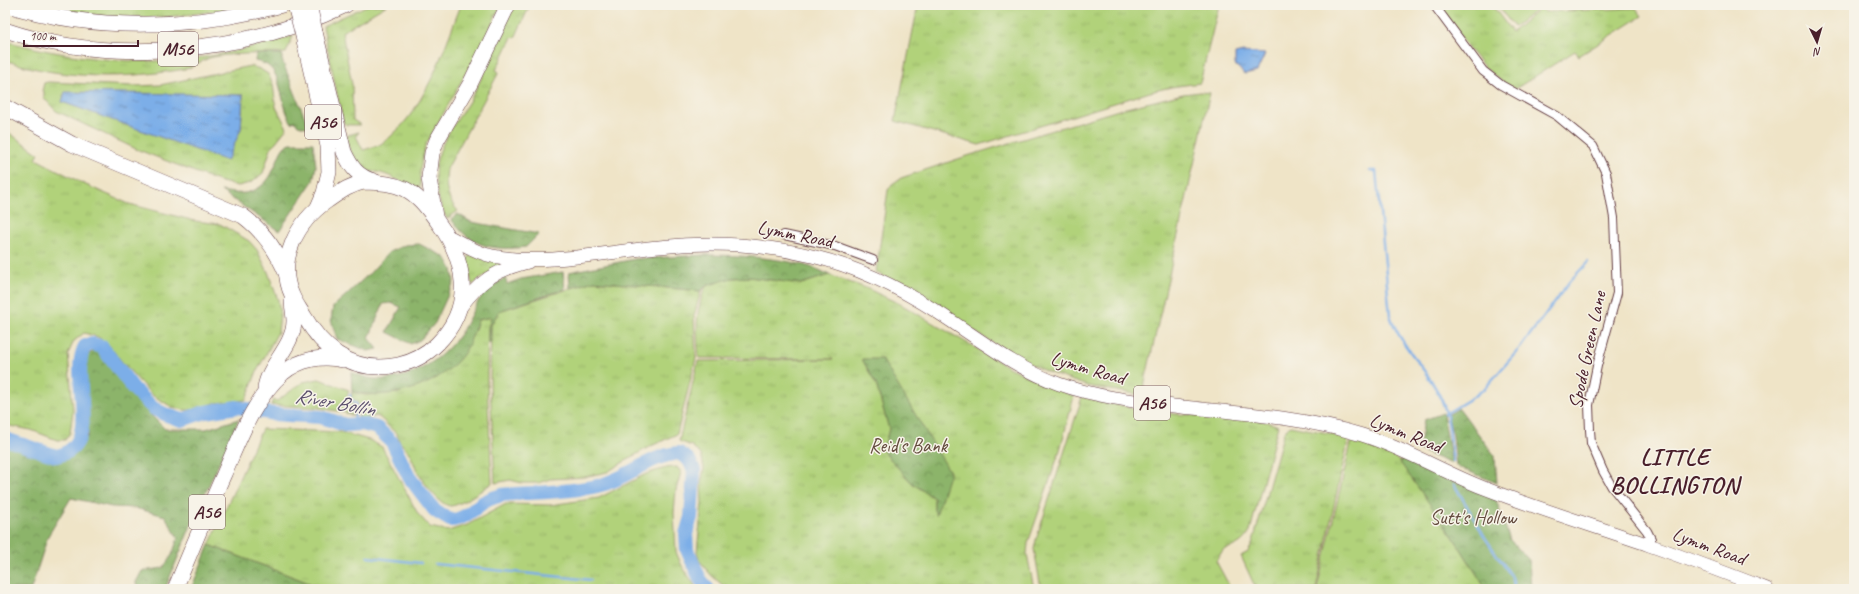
<svg xmlns="http://www.w3.org/2000/svg" width="1859" height="594" viewBox="0 0 1859 594" font-family="Caveat,sans-serif">
<style>
.grass{fill:url(#grass-tufts);stroke:#7e7852;fill-rule:evenodd}
.forest{fill:url(#forest-crowns);stroke:#6b6a4a}
.pitch{fill:#b1d27a;stroke:#7e7852}
.water{fill:url(#water-ripples);stroke:#63668a}
.lines{fill:none;stroke-linecap:round;stroke-linejoin:round}
.stream{stroke:#7caee8;stroke-width:2.5}
.river{stroke:#7caee8;stroke-width:14}
.street-casing{stroke:#633d42;stroke-width:10}
.primary-casing{stroke:#633d42;stroke-width:14}
.highway-casing{stroke:#633d42;stroke-width:16}
.street{stroke:#fff;stroke-width:8}
.primary{stroke:#fff;stroke-width:13}
.highway{stroke:#fff;stroke-width:15}
.highway-bridge-casing{stroke:#633d42;stroke-width:16;stroke-linecap:butt}
.highway-bridge{stroke:#fff;stroke-width:15}
.labels{text-anchor:middle;dominant-baseline:central;stroke-width:3;stroke-linejoin:round;paint-order:stroke}
.shield{fill:#f7f3e8;stroke:#7e5f64;stroke-width:1}
.shield-label{font-size:19px;font-weight:bold;fill:#4a1f2b}
.street-label{font-size:20px;fill:#4a1f2b;stroke:#f7f3e8}
.park-label{font-size:20px;fill:#644c3f;stroke:#f7f3e8}
.water-label{font-size:21px;font-style:italic;fill:#5c516d;stroke:#f7f3e8}
.district-label{font-size:24px;font-weight:bold;letter-spacing:1px;fill:#4a1f2b;stroke:#f7f3e8}
</style>
<defs>
<pattern id="grass-tufts" width="24" height="20" patternUnits="userSpaceOnUse"><rect width="24" height="20" fill="#b1d27a"/><path d="M3 7l-1-3M5 7V3M7 7l1-3M15 17l-1-3M17 17v-4M19 17l1-3" fill="none" stroke="#9ab46a"/></pattern>
<pattern id="forest-crowns" width="20" height="18" patternUnits="userSpaceOnUse"><rect width="20" height="18" fill="#8cb46a"/><path d="M2 6a3 3 0 1 1 6 0M12 15a3 3 0 1 1 6 0" fill="none" stroke="#749257"/></pattern>
<pattern id="water-ripples" width="26" height="14" patternUnits="userSpaceOnUse"><rect width="26" height="14" fill="#7caee8"/><path d="M2 4q2-2 4 0t4 0M15 11q2-2 4 0t4 0" fill="none" stroke="#688dbc"/></pattern>
</defs>
<rect width="100%" height="100%" fill="#f7f3e8"/>
<filter id="ink" filterUnits="userSpaceOnUse"><feTurbulence type="fractalNoise" baseFrequency=".025" numOctaves="2"/><feDisplacementMap in="SourceGraphic" scale="8" xChannelSelector="R" yChannelSelector="G"/><feConvolveMatrix kernelMatrix="1 2 1 2 8 2 1 2 1" color-interpolation-filters="sRGB"/></filter>
<filter id="wash" filterUnits="userSpaceOnUse"><feTurbulence type="fractalNoise" baseFrequency=".012" numOctaves="4" result="noise"/><feDisplacementMap in="SourceGraphic" scale="16" xChannelSelector="R" yChannelSelector="G"/><feGaussianBlur stdDeviation="0.9" result="paint"/><feColorMatrix in="noise" values="0 0 0 0 0 0 0 0 0 0 0 0 0 0 0 0 0 1.4 0 .05"/><feComposite in="paint" operator="in"/></filter>
<g filter="url(#wash)">
<rect width="100%" height="100%" fill="#efe4c7"/>
<g class="grass">
<path d="M34,5h216c-52,10 -106,17 -158,10 -20,-2 -39,-7 -58,-10z"/>
<polygon points="368,5 387,5 342,32 352,84 353,120 361,125 346,125 343,122 323,26"/>
<path d="M461,5h40l-18,38 -58,103 -5,24v22c-14,-7 -28,-17 -43,-20 -5,-1 -10,0 -15,-3 -7,-7 -18,-25 -14,-34l11,-3 -3,4 7,14c6,-2 13,-3 18,-6 43,-29 62,-93 80,-139z"/>
<path d="M514,5h16l-15,33 -3,-1 -16,33 3,2 -52,97c-2,16 -1,29 11,42l-11,8c-9,-16 -15,-42 -10,-59 6,-25 26,-46 38,-69 15,-28 26,-57 39,-86z"/>
<polygon points="918,5 1219,5 1200,83 1171,87 1150,92 979,145 895,121"/>
<path d="M1442,5h50l20,27 29,-24 4,4 91,-4 6,8 -63,40 -4,-5 -60,38c-38,-20 -51,-49 -75,-83z"/>
<path d="M293,36l-7,17c-22,1 -52,0 -73,4 -10,2 -18,10 -28,12 -58,10 -124,11 -180,-9v-19c68,18 141,27 211,14 26,-5 52,-12 77,-19z"/>
<path d="M250,66l10,3 8,5 5,10 3,23 11,21 -16,20 -8,25 -7,6 -6,4 -12,3 -20,-5 -82,-32 -80,-38 -12,-13v-7h-2l2,-8 4,-1 84,4 28,-1zM243,95l-2,34 -140,-14 -39,-13z"/>
<polygon points="1200,92 1210,93 1142,395 1087,386 1045,371 1011,354 876,272 888,190 892,184 901,178 964,157 1122,109 1183,94"/>
<polygon points="5,130 39,154 36,159 86,185 129,204 195,221 220,224 249,241 257,250 268,272 278,300 280,315 278,332 257,371 246,400 215,403 191,410 184,410 172,407 152,395 123,363 108,344 98,337 84,333 74,341 68,354 73,410 70,433 65,440 57,440 31,430 5,425"/>
<polygon points="470,255 503,263 472,285 467,260"/>
<path d="M829,275l37,13 36,17 108,63 64,28 -14,54 -32,93 -1,11 7,35h-307l-16,-14 -12,-15 -2,-8 5,-49 -1,-20 3,-15 -3,-13 -9,-9 -13,-5 19,-80 135,-2 -134,-1c-3,-26 -4,-48 7,-72l25,-8 18,-1 52,7zM862,359l88,113 -16,38v-12l-22,-15 -29,-32 6,-22 -13,-45z"/>
<polygon points="594,281 701,291 694,316 696,358 677,434 647,448 607,472 584,477 550,479 538,483 522,483 510,480 495,483 490,385 491,325 499,311"/>
<path d="M492,317l-4,11 -1,54 5,101c-9,6 -30,22 -41,23 -12,0 -32,-29 -36,-40 -2,-4 -3,-8 -5,-12 -5,-7 -12,-11 -13,-21 -8,-4 -11,-12 -20,-17l-14,3 -4,-1 -1,-15 -7,-5 1,-6 13,3 34,-2 76,-64 3,-9z"/>
<polygon points="319,379 349,390 346,399 354,405 354,416 343,412 320,408 271,405 273,400 277,401 303,382"/>
<path d="M1082,397c31,7 62,14 93,17 33,3 72,-2 103,12l-28,105c-7,12 -14,15 -27,19l-7,11 15,28h-190l-7,-40 2,-9z"/>
<polygon points="1290,426 1349,437 1316,589 1256,589 1241,556 1248,552 1252,545 1284,432"/>
<polygon points="262,429 341,432 369,440 382,447 418,514 430,527 448,531 467,525 506,504 550,505 599,498 646,474 666,468 677,467 681,472 676,490 674,513 676,552 682,566 697,589 325,589 209,545"/>
<polygon points="1352,438 1379,447 1393,455 1405,468 1454,538 1486,589 1317,589"/>
</g>
<g class="forest">
<path d="M256,54h26v6l27,68 -11,-3 -4,-4 -2,2c-12,-17 -9,-48 -25,-58 -3,-2 -8,-3 -12,-4z"/>
<path d="M291,143h22l3,23 -3,15 -34,50 -58,-40c8,1 19,4 28,1 32,-9 24,-45 42,-49z"/>
<path d="M458,214l13,8 68,12 -13,13c-33,4 -55,0 -75,-28z"/>
<polygon points="419,244 445,257 452,269 454,282 435,323 420,340 411,344 387,332 401,307 391,303 383,304 369,338 378,349 368,351 337,339 331,320 333,307 370,273 389,252 405,245"/>
<path d="M704,255c32,0 98,3 125,20l-28,9 -52,-7 -18,1 -25,8 -5,5 -107,-10 -24,7 -1,-16 66,-13z"/>
<path d="M563,272l2,17 -66,22 -8,14v17l-3,1v-15l3,-11 -13,3c-4,11 -9,27 -16,36 -26,32 -71,44 -110,36l-1,-20c7,3 16,6 23,7 35,3 67,-18 86,-45 17,-26 14,-39 45,-56l2,6 14,-5z"/>
<polygon points="96,350 136,400 165,429 206,429 239,419 194,518 165,589 137,589 136,582 142,571 163,568 172,555 178,538 165,516 135,508 112,507 71,498 48,536 31,589 5,589 5,440 28,450 63,458 88,436 85,356"/>
<polygon points="862,359 882,359 950,472 936,515 934,510 934,498 912,483 883,451 889,429 876,384"/>
<polygon points="1459,408 1495,456 1497,483 1456,466 1453,436 1447,415"/>
<polygon points="1443,413 1452,464 1419,450 1424,420"/>
<polygon points="1408,458 1495,497 1510,540 1529,560 1531,589 1486,589 1454,538 1399,461"/>
<polygon points="209,545 325,589 191,589"/>
</g>
<polygon class="pitch" points="1497,5 1532,5 1536,10 1514,27"/>
<g class="water">
<polygon points="1243,52 1265,54 1257,71 1245,74 1235,65 1235,54"/>
<polygon points="65,92 243,95 241,129 227,161 62,102"/>
</g>
<g class="lines">
<g class="stream">
<path d="M1370,171h6l14,144c11,34 39,54 52,86 8,18 8,41 11,60"/>
<polyline points="350,395 350,398 356,404 354,424"/>
<polyline points="1445,414 1475,396 1485,388 1520,348 1570,281 1588,262"/>
<polyline points="1454,484 1486,539 1512,577 1515,589"/>
<polyline points="368,557 421,563"/>
<polyline points="435,564 591,580"/>
</g>
<path class="river" d="M5,439l51,17c49,-9 12,-81 29,-110l8,-2 9,3 31,41 20,20 11,6 18,6 23,-8 32,-5 36,7 48,3 24,8 17,-1 15,4 15,14 17,35 26,34 15,9c13,0 20,-8 31,-16 6,-5 14,-7 21,-9 31,-3 64,-2 95,-9 29,-6 51,-30 82,-33l10,7 5,10 -3,47 -5,17 1,16 13,29 8,10"/>
</g>
</g>
<g filter="url(#ink)">
<g class="lines">
<defs>
<g id="street">
<polyline points="1434,5 1483,71 1501,85 1557,116 1593,146 1606,173 1614,218 1617,293 1597,366 1589,405 1590,430 1591,443 1603,471 1612,487 1647,531 1651,539 1650,546"/>
<polyline points="784,235 835,246 873,260"/>
</g>
<g id="primary">
<path d="M448,236c14,7 28,17 44,20 54,10 113,-4 167,-9 52,-6 103,-3 153,9 46,11 88,32 127,57 39,25 76,55 120,71 40,14 82,18 123,23 59,6 124,11 180,28 42,13 81,37 122,53 54,21 110,38 165,57 40,14 79,29 118,44"/>
<path d="M459,309c21,-28 34,-38 69,-47"/>
</g>
<g id="highway">
<path d="M7,5c91,27 184,24 275,0"/>
<path d="M5,30c105,36 241,23 341,-25"/>
<path d="M315,32l29,120c7,15 14,25 30,29"/>
<polyline points="303,36 328,146 329,172 324,193 318,207"/>
<path d="M5,107l67,37 171,72c20,15 33,33 43,57"/>
<path d="M364,182c14,0 28,1 41,7 14,7 23,20 32,32 29,39 38,85 0,123 -10,10 -24,18 -39,21 -43,9 -73,-13 -94,-49 -4,-7 -9,-13 -12,-21 -16,-35 6,-74 35,-94 12,-8 22,-16 37,-19z"/>
<polyline points="435,217 429,178 432,153 437,140 470,84 508,5"/>
<path d="M265,388c3,-23 29,-42 29,-67 0,-7 -2,-14 -2,-22"/>
<path d="M175,589c16,-38 32,-77 49,-115 15,-34 30,-76 59,-101 17,-14 39,-18 60,-13"/>
</g>
</defs>
<use href="#street" class="street-casing"/>
<use href="#primary" class="primary-casing"/>
<use href="#highway" class="highway-casing"/>
<use href="#street" class="street"/>
<use href="#primary" class="primary"/>
<use href="#highway" class="highway"/>
<defs>
<g id="highway-bridge">
<polyline points="295,5 303,36"/>
<polyline points="309,5 315,32"/>
</g>
</defs>
<use href="#highway-bridge" class="highway-bridge-casing"/>
<use href="#highway-bridge" class="highway-bridge"/>
</g>
</g>
<g class="labels">
<g class="shield">
<rect x="158" y="32" width="40" height="34" rx="3"/>
<rect x="305" y="105" width="36" height="34" rx="3"/>
<rect x="1134" y="386" width="36" height="34" rx="3"/>
<rect x="189" y="495" width="36" height="34" rx="3"/>
</g>
<g class="shield-label">
<text x="178" y="49">M56</text>
<text x="323" y="122">A56</text>
<text x="1152" y="403">A56</text>
<text x="207" y="512">A56</text>
</g>
<g class="street-label">
<text transform="translate(795 234) rotate(11)">Lymm Road</text>
<text transform="translate(1587 350) rotate(-78)">Spode Green Lane</text>
<text transform="translate(1088 368) rotate(16)">Lymm Road</text>
<text transform="translate(1406 433) rotate(22)">Lymm Road</text>
<text transform="translate(1709 546) rotate(20)">Lymm Road</text>
</g>
<g class="park-label">
<text x="908" y="445">Reid's Bank</text>
<text x="1473" y="517">Sutt's Hollow</text>
</g>
<g class="water-label">
<text transform="translate(335 402) rotate(10)">River Bollin</text>
</g>
<g class="district-label">
<text x="1675" y="457">LITTLE<tspan x="1675" dy="28">BOLLINGTON</tspan></text>
</g>
</g>
<rect width="1859" height="594" fill="none" stroke="#f7f3e8" stroke-width="20"/>
<g transform="translate(1817 42) rotate(175)" stroke="#f7f3e8" stroke-width="3" paint-order="stroke">
<path d="M0-3L7 15L0 10L-7 15Z" fill="#4a1f2b"/>
<text y="-6" font-size="11" font-weight="bold" text-anchor="middle" fill="#4a1f2b">N</text>
</g>
<path d="M24 40v6h114v-6" fill="none" stroke="#4a1f2b" stroke-width="2"/>
<text x="30" y="40" font-size="12" fill="#4a1f2b" stroke="#f7f3e8" stroke-width="3" paint-order="stroke">100 m</text>
</svg>
